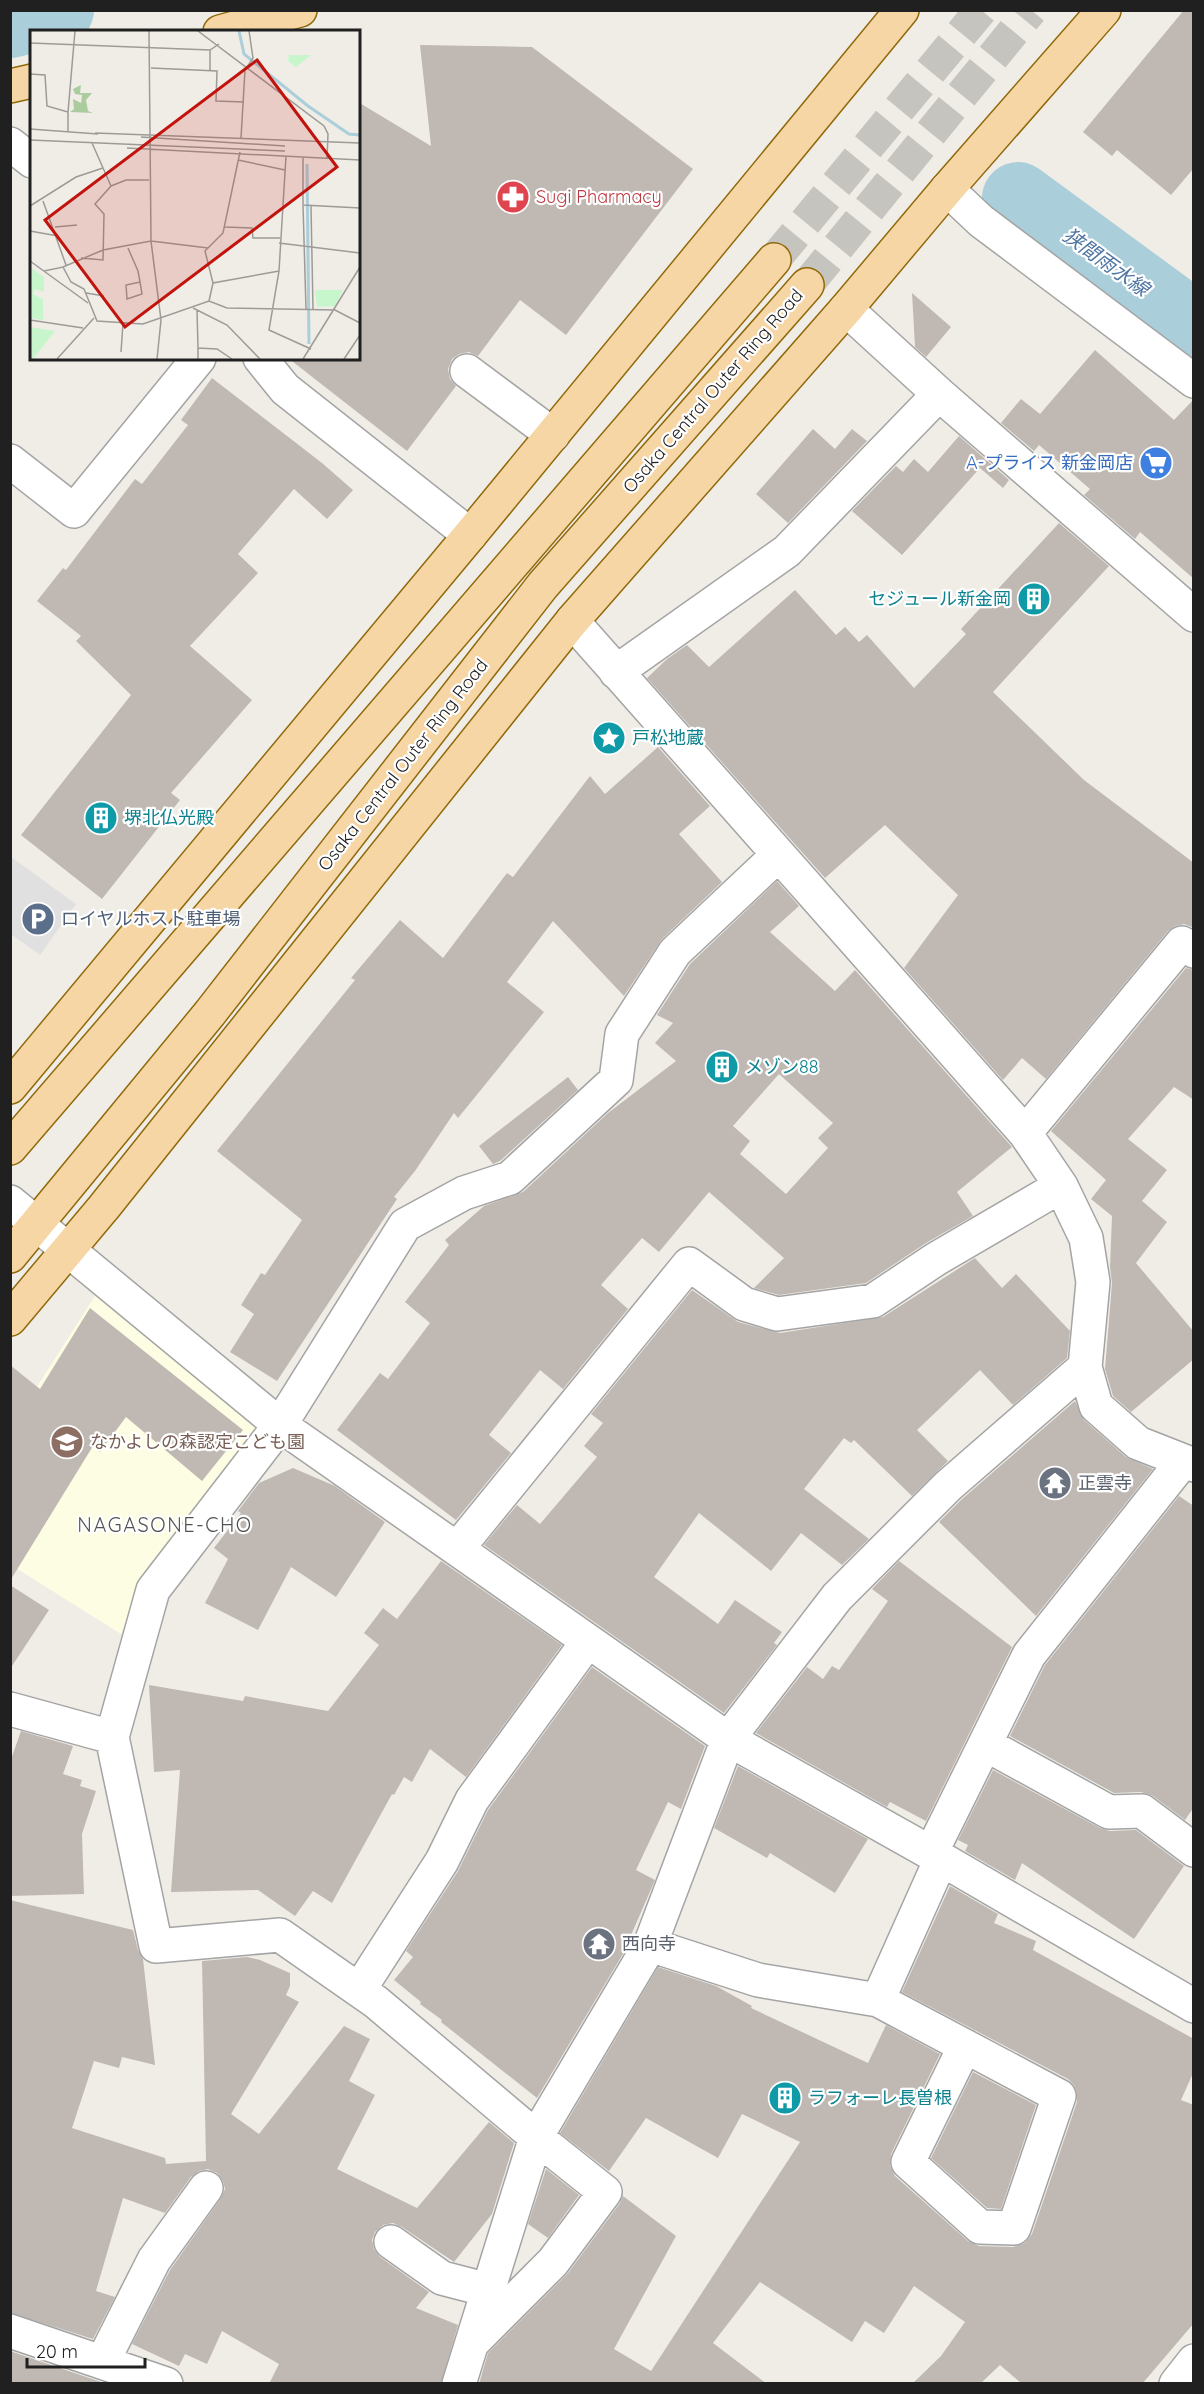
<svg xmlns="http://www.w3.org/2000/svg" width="1204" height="2394" font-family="Quicksand,'Noto Sans JP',sans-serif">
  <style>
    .education { fill: #fcfde2 }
    .parking { fill: #e0e0e0 }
    .pier { fill: #fff }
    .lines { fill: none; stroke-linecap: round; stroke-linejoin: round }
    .river { stroke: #aaceda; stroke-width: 72 }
    .building { fill: #c0b9b3; fill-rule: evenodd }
    .major-tunnel { stroke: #c6c4bf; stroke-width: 33; stroke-dasharray: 33 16; stroke-linecap: butt }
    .minor-casing { stroke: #a4a4a4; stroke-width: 36 }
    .major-casing { stroke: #91690a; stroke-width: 36 }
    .minor { stroke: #fff; stroke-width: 33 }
    .major { stroke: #f6d6a5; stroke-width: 33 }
    .labels { text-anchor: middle; stroke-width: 4.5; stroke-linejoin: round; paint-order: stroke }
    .health-label { font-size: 18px; fill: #be3a42; stroke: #fff; text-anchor: start }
    .street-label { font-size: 18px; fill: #202020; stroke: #fff }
    .shop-label { font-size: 18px; fill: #366cbe; stroke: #fff; text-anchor: end }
    .culture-label { font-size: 18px; fill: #0d838f; stroke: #fff; text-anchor: start }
    .service-label { font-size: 18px; fill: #4e5e75; stroke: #fff; text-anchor: start }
    .education-label { font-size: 18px; fill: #785e54; stroke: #fff; text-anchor: start }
    .worship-label { font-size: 18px; fill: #5b616d; stroke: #fff; text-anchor: start }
    .water-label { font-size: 20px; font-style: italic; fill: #4f76a2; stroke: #fff }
    .neighbourhood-label { font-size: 20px; letter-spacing: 1.5px; fill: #535353; stroke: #fff }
    .inset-river { fill: none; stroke: #aaceda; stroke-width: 3 }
    .inset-road { fill: none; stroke: #9d9b97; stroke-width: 1.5 }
    .view { fill: #c2130d; fill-opacity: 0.15; stroke: #c2130d; stroke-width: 3 }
    .inset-edge { fill: none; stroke: #202020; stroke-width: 3 }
  </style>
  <rect width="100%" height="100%" fill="#f0ede7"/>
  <path class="education" d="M95 1296 262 1431 149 1565 121 1634 11 1565 10 1429Z"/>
  <path class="parking" d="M11 857 76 904 40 955 11 934Z"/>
  <path class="pier" d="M11 10 21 11 50 28 11 39Z"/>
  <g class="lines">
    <path class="river" d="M10 22 58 10
      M1018 198 1194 327"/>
  </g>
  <path class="building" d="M1184 10H1194V168L1171 195 1117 150 1112 156 1083 132Z
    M420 45 532 47 693 169 566 335 520 300 478 356 469 352 459 354 452 359 448 369 450 379 456 386 407 451 288 358H358V102L431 146Z
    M912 293 951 327 926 357 915 347Z
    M1095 350 1174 420 1194 399V579L1140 532 1135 539 1084 495 1090 489 1039 445 1034 451 1001 423 1021 399 1040 414Z
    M212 378 322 463 353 490 327 519 294 489 238 554 258 573 190 646 252 700 171 793 180 800 102 899 21 835 131 695 76 641 81 636 37 601 63 568 66 570 135 479 142 484 188 425 181 420Z
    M813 429 835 449 852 429 867 441 788 523 756 494Z
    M959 436 1009 480 1003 488 980 468 902 555 852 511 896 466 903 472 914 459 928 472Z
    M1059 523 1109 566 993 692 1084 780 1194 863V925L1192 927 1184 924 1175 926 1168 931 1046 1079 1022 1058 1003 1080 904 968 958 895 885 825 825 878 647 678 667 659 687 645 709 667 795 590 836 635 845 627 859 642 867 635 914 688 966 634 961 629Z
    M658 747 710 806 679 834 722 882 662 939 624 996 553 921 507 982 544 1012 458 1118 454 1113 415 1171 394 1197 397 1199 277 1381 230 1352 254 1314 241 1305 261 1273 265 1275 302 1220 217 1151 355 980 351 978 400 920 443 958 507 873 513 877 590 776 605 794Z
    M777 881 799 906 770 932 835 991 855 970 1012 1147 957 1192 973 1216 926 1243 866 1283 779 1295 754 1288 784 1258 709 1192 659 1252 642 1238 601 1285 628 1309 563 1389 540 1370 489 1435 511 1453 456 1520 337 1430 380 1373 388 1379 430 1323 405 1302 449 1245 445 1240 484 1206 523 1192 608 1113 676 1061 655 1043 673 1023 657 1015 690 964ZM779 1074 833 1123 818 1138 828 1148 786 1194 740 1154 750 1141 733 1126Z
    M1186 968 1194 970V1100L1174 1087 1128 1139 1167 1170 1142 1201 1167 1222 1136 1263 1194 1332V1359L1131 1412 1113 1396 1105 1369 1112 1283 1110 1267 1112 1216 1091 1199 1106 1180 1051 1131Z
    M568 1077 578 1090 500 1161 493 1164 479 1146Z
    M975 1258 1002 1288 1016 1274 1070 1331 1067 1358 1013 1405 980 1370 917 1430 948 1461 912 1496 854 1440 851 1443 844 1438 804 1489 869 1539 842 1565 801 1533 771 1571 699 1513 654 1577 718 1624 735 1600 782 1632 774 1643 777 1645 724 1713 484 1545 517 1505 540 1524 597 1457 584 1446 603 1423 591 1414 692 1290 738 1322 780 1333 883 1317Z
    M90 1308 243 1430 202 1481 126 1417 100 1452 93 1446 10 1581V1365L40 1389Z
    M1075 1401 1084 1420 1126 1457 1153 1469 1036 1616 939 1522 961 1500Z
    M293 1468 335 1486 385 1522 336 1597 291 1567 258 1630 205 1603 228 1559 214 1548 241 1513 238 1511 259 1483Z
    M1179 1496 1194 1506V1807L1185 1820 1153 1796 1141 1792 1114 1793 1010 1736 1045 1665Z
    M441 1561 562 1645 466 1777 430 1749 412 1782 404 1777 394 1795 392 1794 332 1903 313 1891 295 1916 258 1890 171 1892 180 1770 154 1772 149 1685 243 1701 245 1696 328 1711 379 1645 364 1633 383 1608 397 1619Z
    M899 1561 1012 1647 926 1821 890 1802 887 1807 756 1733 807 1667 823 1679 832 1666 839 1670 888 1601 872 1589Z
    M10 1585 49 1610 10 1669Z
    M592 1667 705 1746 681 1809 668 1802 636 1870 655 1880 632 1933 633 1937 537 2098 441 2022 442 2020 420 2004 421 2002 394 1980 413 1957 406 1951 458 1871 488 1810Z
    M21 1731 73 1746 63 1774 82 1780 80 1786 96 1791 82 1834 84 1894 10 1896V1762Z
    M738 1766 868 1839 835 1893 770 1853 767 1858 714 1828Z
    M993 1770 1100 1828 1110 1831 1136 1830 1184 1866 1134 1939 1022 1863 1015 1880 965 1851 968 1845 958 1840Z
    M950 1886 998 1914 994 1923 1036 1941 1033 1950 1194 2039V2071L1181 2100 1194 2105V2323L1142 2384H1022L1000 2365 980 2384H912L941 2356 965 2322 914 2286 884 2333 865 2321 852 2342 760 2282 713 2343 767 2384H479L488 2353 568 2273 620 2203 623 2196 676 2236 614 2349 651 2371 800 2142 742 2114 718 2158 646 2118 609 2171 560 2133 658 1967 716 1986 752 2006 751 2008 868 2063 886 2025 940 2054 891 2154 890 2166 895 2176 968 2241 979 2246 1013 2247 1025 2243 1032 2234 1077 2102V2093L1074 2085 1068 2079 902 1992Z
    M10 1900 133 1930 138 1950 143 1959 155 2065 122 2057 119 2068 94 2061 72 2128 165 2158 166 2164 206 2161 202 1961 247 1957 260 1960 290 1973V1986L286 1995 299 2002 231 2114 259 2134 344 2026 370 2039 349 2081 375 2095 337 2169 417 2208 489 2122 514 2143 492 2214 454 2262 402 2227 393 2223 383 2225 375 2232 372 2240 374 2249 380 2257 429 2292 416 2308 458 2325 441 2384H269L279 2364 222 2331 207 2364 185 2354 179 2366 132 2344 170 2270 221 2198 225 2189 223 2181 217 2173 208 2169 199 2171 191 2177 165 2213 123 2198 96 2291 115 2297 93 2339 10 2313Z
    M973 2072 1036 2105 1001 2209 987 2208 931 2158Z
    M546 2169 579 2195 548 2238 528 2224Z
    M10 2351 104 2383 10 2384Z"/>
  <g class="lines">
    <path class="major-tunnel" d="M774 260 981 10
      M807 285 1031 10"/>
    <g class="minor-casing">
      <path id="minor" d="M10 144 32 161
        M947 189 981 221 1194 381
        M846 309 939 394 1194 615
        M260 358 285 389 470 535
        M467 371 553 435
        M10 461 74 511 199 358
        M572 621 1025 1133 1061 1186 1086 1238 1093 1282 1085 1367 1096 1406 1138 1443 1194 1465
        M616 672 787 551 939 394
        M1025 1133 1182 943 1194 951
        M10 1202 280 1425 728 1739 931 1853 1194 2006
        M457 1549 689 1264 744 1304 777 1314 873 1301 936 1259 1061 1186
        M10 1709 112 1737 156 1946 280 1935 376 2002 536 2137 605 2192 553 2262 474 2341
        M112 1737 153 1590 280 1425 405 1225 464 1193 510 1178 616 1080 622 1034 675 952 777 856
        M985 1744 1109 1812 1142 1811 1194 1850
        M931 1853 1029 1655 1183 1461
        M650 1945 758 1980 878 2000 1059 2096 1014 2228 980 2227 908 2162 965 2046
        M359 1990 442 1861 472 1800 588 1641
        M878 2000 941 1859
        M391 2242 442 2278 488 2290
        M10 2331 166 2384
        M103 2361 154 2260 206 2188
        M459 2384 536 2137 650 1945 728 1739 837 1597 948 1486 1085 1367
        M1176 2384 1194 2361"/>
    </g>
    <g class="major-casing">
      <path id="major" d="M220 32 300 10
        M10 86 32 81
        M10 1087 470 535 902 10
        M10 1148 774 260
        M10 1256 210 1013 543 585 807 285
        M10 1319 104 1207 572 621 846 309 947 189 1104 10"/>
    </g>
    <use href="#minor" class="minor"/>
    <use href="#major" class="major"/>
  </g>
  <defs>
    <g id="pharmacy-disc" transform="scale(1.725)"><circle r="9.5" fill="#e0444e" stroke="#fff"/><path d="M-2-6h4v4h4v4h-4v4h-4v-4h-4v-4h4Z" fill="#fff"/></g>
    <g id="supermarket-disc" transform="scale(1.725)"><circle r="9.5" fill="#3f7fe0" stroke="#fff"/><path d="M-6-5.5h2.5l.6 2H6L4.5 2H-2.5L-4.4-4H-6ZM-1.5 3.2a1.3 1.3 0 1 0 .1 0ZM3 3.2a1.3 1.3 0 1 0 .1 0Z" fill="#fff"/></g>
    <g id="building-disc" transform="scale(1.725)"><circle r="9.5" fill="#0f9aa8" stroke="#fff"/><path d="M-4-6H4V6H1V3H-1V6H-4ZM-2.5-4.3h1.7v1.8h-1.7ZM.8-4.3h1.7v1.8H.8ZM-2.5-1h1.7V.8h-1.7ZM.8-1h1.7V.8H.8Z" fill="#fff"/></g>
    <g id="sight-disc" transform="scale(1.725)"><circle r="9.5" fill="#0f9aa8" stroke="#fff"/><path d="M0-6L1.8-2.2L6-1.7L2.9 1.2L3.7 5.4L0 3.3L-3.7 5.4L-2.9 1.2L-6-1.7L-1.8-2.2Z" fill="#fff"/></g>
    <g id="parking-disc" transform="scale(1.725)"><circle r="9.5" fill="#5c6f8a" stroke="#fff"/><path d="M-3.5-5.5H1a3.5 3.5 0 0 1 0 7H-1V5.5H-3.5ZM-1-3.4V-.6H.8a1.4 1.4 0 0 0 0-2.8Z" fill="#fff"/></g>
    <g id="school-disc" transform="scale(1.725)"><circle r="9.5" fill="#8d6e63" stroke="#fff"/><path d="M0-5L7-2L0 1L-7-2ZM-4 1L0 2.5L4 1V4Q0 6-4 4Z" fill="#fff"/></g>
    <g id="temple-disc" transform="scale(1.725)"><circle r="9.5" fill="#6b7280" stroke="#fff"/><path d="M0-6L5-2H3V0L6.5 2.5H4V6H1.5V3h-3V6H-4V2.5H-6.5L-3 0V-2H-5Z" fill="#fff"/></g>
  </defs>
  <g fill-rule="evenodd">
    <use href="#pharmacy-disc" x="513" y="197"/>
    <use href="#supermarket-disc" x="1156" y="463"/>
    <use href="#building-disc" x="1034" y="599"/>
    <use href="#sight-disc" x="609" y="738"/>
    <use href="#building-disc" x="101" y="818"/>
    <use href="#parking-disc" x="38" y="919"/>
    <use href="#building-disc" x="722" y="1067"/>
    <use href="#school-disc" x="67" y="1442"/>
    <use href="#temple-disc" x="1055" y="1483"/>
    <use href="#temple-disc" x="599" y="1944"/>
    <use href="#building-disc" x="785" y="2098"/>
  </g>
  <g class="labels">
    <g class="health-label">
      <text x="536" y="203">Sugi Pharmacy</text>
    </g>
    <g class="street-label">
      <text transform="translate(713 391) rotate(-49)" y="6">Osaka Central Outer Ring Road</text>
      <text transform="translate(403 765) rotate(-52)" y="6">Osaka Central Outer Ring Road</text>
    </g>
    <g class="shop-label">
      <text x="1133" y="469">A-プライス 新金岡店</text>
    </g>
    <g class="culture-label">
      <text x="1011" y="605" text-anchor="end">セジュール新金岡</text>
      <text x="632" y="744">戸松地蔵</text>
      <text x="124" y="824">堺北仏光殿</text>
      <text x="745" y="1073">メゾン88</text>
      <text x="808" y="2104">ラフォーレ長曽根</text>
    </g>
    <g class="service-label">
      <text x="61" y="925">ロイヤルホスト駐車場</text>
    </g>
    <g class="education-label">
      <text x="90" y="1448">なかよしの森認定こども園</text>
    </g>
    <g class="worship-label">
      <text x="1078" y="1489">正雲寺</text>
      <text x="622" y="1950">西向寺</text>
    </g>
    <g class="water-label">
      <text transform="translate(1106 262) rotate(36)" y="7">狭間雨水線</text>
    </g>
    <g class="neighbourhood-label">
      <text x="165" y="1532">NAGASONE-CHO</text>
    </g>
  </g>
  <g transform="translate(30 30)">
    <rect width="330" height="330" fill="#f0ede7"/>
    <path d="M51 55 50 63H62L56 70 58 81 63 83 40 82 44 79 43 69 51 73 52 65 45 64 43 59Z" fill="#aacc9e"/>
    <path d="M259 25H281L266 37 258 31ZM0 237 14 247V262L5 259 3 264 13 269V290L0 288ZM285 260H313L305 276 287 277ZM0 297 25 301 3 329H0Z" fill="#c7f6cc"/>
    <path class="inset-river" d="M209 1 214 24 278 76M278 76 319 104 330 105M277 134 279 314"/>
    <path class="inset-road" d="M119 1 121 211 131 290 127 329M168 1 294 96 298 104 297 129M0 13 180 20 189 14M121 38 187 41 186 71 214 72M180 40V20M0 44 15 45 17 76 38 82V101M38 82 45 1M0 99 68 104M65 103 330 113M111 107 255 116M211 108 215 40 223 28 219 1M0 110 255 121M97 118 330 130M256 126 249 241 239 300 281 319M273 127V175L330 178M208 130 255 140M81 156 96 150H119M13 171 36 235M273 175 276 279M0 176 46 147 73 138M281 176 283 279M25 197 47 195M195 197 222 198 223 208H250M0 201 28 206M249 213 330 223M98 218 108 241 110 252 112 264 97 269 96 255 110 252M51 228 73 230 74 184 65 174 81 156 62 113M0 231 58 273M33 237 73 220 121 211 178 218M14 241 33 237 41 252 54 259 67 291 113 294 179 271 197 278 305 280 330 293M183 253 175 221 193 203 210 122M56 263 74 266M179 271 183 253 249 241M163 278 197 295 230 329M167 280 168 318M0 290 53 298M91 322 93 293M27 329 64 288M168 329V318L187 319 202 329M273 329 330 237M314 329 330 305"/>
    <path class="view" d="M227 30 307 137 95 297 15 190Z"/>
    <rect width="330" height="330" class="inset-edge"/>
  </g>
  <rect width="1204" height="2394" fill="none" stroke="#202020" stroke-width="24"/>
  <path d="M27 2358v9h118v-9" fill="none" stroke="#202020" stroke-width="3"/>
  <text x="36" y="2358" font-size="18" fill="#202020" stroke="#ffffff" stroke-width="4.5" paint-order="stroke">20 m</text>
</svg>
